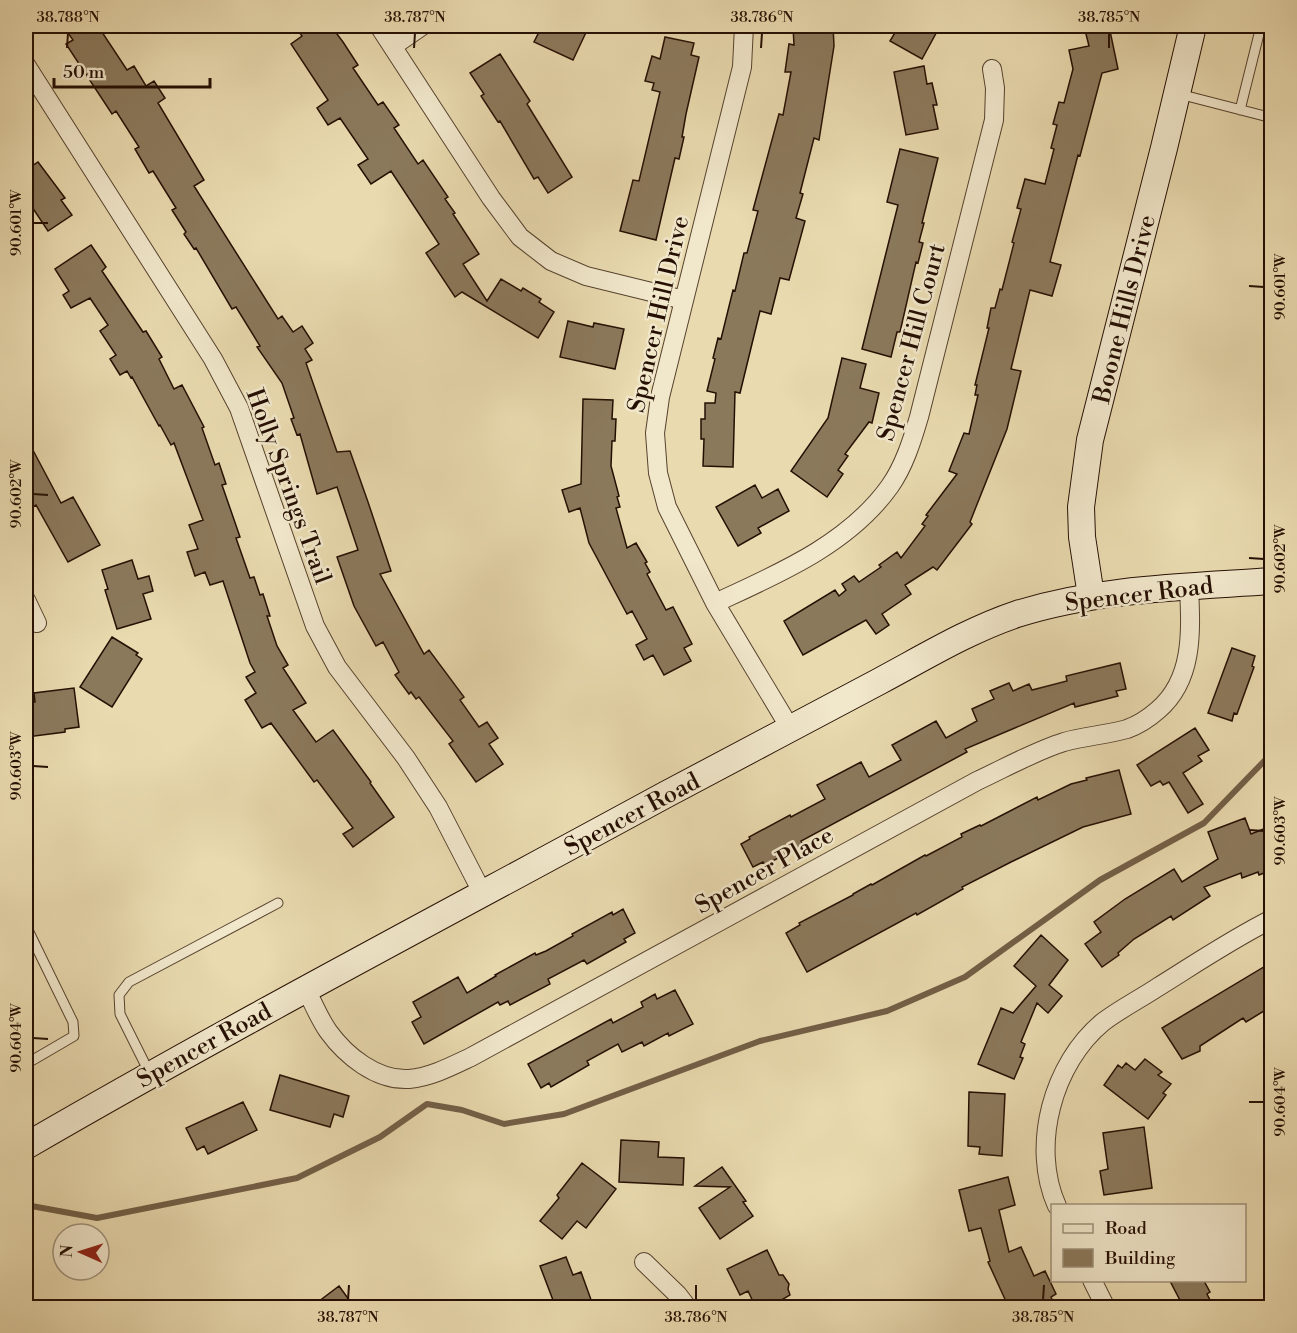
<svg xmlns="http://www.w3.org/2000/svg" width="1297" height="1333" font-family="'Libre Bodoni',serif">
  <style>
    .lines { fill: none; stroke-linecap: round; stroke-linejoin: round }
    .stream { stroke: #725f47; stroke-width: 6 }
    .building { fill: #8b795c; stroke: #250f03; stroke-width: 1.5 }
    .lane-casing { stroke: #56422e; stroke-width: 11 }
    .street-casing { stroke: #56422e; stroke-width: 20 }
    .secondary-casing { stroke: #250f03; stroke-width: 28 }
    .lane { stroke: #f1e7cb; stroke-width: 9 }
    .street { stroke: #f1e7cb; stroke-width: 18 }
    .secondary { stroke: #f1e7cb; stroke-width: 26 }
    .ticks { fill: none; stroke: #250f03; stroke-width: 2 }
    .labels { text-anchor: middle; stroke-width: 5; stroke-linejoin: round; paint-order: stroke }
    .street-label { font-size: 24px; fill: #250f03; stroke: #f1e7cb }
    .neatline { fill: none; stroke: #250f03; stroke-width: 2 }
    .ticks-label { font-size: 15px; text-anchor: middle; fill: #250f03 }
  </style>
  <rect width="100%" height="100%" fill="#e9daaf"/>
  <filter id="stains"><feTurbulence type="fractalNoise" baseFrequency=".00333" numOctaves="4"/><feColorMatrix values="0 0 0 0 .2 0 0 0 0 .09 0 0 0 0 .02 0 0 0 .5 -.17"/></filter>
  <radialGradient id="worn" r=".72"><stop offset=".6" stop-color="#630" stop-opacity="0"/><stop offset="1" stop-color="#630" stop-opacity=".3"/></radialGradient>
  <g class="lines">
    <path class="stream" d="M26 1205 97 1218 297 1178 380 1137 427 1104 462 1110 504 1124 564 1114 760 1041 887 1011 965 977 1100 880 1204 823 1272 753"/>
  </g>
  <path class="building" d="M63 26H98L127 70 134 66 146 86 154 81 165 98 158 103 204 180 194 186 278 319 282 316 293 332 302 326 313 343 305 349 312 360 306 363 337 452 350 451 368 502 391 571 380 574 424 654 429 650 464 697 460 700 479 727 487 722 498 738 489 744 503 764 476 782 449 744 453 741 419 697 416 699 411 692 409 694 395 675 399 672 383 642 376 646 354 606 337 557 358 550 337 487 317 494 300 434 297 435 291 419 294 418 282 383 257 347 260 346 236 307 232 309 196 248 194 249 184 234 186 232 172 210 176 208 153 171 149 173 135 149 139 147 116 111 112 114 66 44 73 40Z
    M295 26H331L343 42 358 65 353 68 378 105 383 102 399 125 394 128 418 164 423 160 448 197 445 199 455 213 453 214 479 254 463 264 487 301 501 279 521 291 523 288 541 299 539 302 554 312 538 338 462 292 455 297 426 253 439 244 391 171 371 184 358 165 368 159 340 118 328 125 317 108 328 100 291 44 302 36Z
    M542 26H589L573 60 534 42Z
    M793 26H833L834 46 819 140 814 138 800 193 803 194 796 218 805 221 789 280 780 278 771 314 760 311 740 393 735 392 733 467 703 466 704 439H701V419H705V403H715L716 393 707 391 715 359 713 358 718 338 721 339 733 290 735 291 744 253H747L758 211 753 210 779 114 783 115 791 72H785L789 44 794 45Z
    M899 26H940L922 59 890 41Z
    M1084 26H1109L1118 69 1102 73 1080 156 1078 155 1050 262 1061 265 1052 296 1030 290 1011 369 1021 371 1007 429 970 522 972 524 937 570 933 567 905 585 911 594 882 614 889 625 876 634 866 620 803 655 784 621 835 590 839 596 846 590 842 584 854 576 859 582 881 567 879 565 897 552 901 558 925 526 922 524 928 516 926 515 957 474 949 471 964 433 969 434 978 395H975L977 385H975L989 328H987L991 308H995L1000 289 1002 290 1014 243 1012 242 1021 209 1017 208 1025 179 1045 184 1054 149 1051 148 1057 125 1053 124 1059 102 1064 103 1073 69 1069 50 1089 46Z
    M665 37 694 43 691 55 699 57 686 114 682 137H684L679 159 675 158 656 240 620 231 633 180 639 181 660 92 652 90 654 83 645 81 652 56 660 59Z
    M500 54 530 101 527 104 572 177 548 193 538 177 534 179 500 121 498 122 481 96 484 94 470 73Z
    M924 66 927 84 932 83 937 105H933L938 129 906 135 894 72Z
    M900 149 938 158 922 223H924L919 242 923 243 918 263 916 262 900 332H897L891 357 862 349 898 205 887 202Z
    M38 162 65 198 61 200 72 215 48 231 26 198V170Z
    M91 245 106 267 102 271 143 332 146 331 162 357 159 359 174 389 182 385 204 427 202 428 215 465 219 463 226 484 222 485 240 537 236 538 250 578 254 577 260 595 263 594 270 616H267L277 646 288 665 283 668 306 703 293 710 316 742 333 730 371 782 370 783 394 817 353 847 343 834 353 828 317 780 314 782 271 723 262 728 245 700 256 693 246 677 255 672 250 663 223 581 210 585 205 572 195 576 187 552 198 549 189 525 203 520 174 443 171 445 160 425 159 426 132 377 131 378 127 371 120 375 110 359 116 355 100 331 108 325 90 298 71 308 63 295 69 291 55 269Z
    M568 321 593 327 594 323 624 329 615 369 560 357Z
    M842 358 866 364 860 388 879 393 872 423 869 422 845 454 848 456 838 470 843 474 827 497 791 471 828 418Z
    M583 399 613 400 612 419H616L615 441H612L611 466 619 496 617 497 620 507 616 508 627 548 636 543 647 562 645 563 650 572 647 574 666 610 673 607 692 644 684 648 691 661 664 675 653 655 644 660 636 645 647 639 632 611 627 614 589 543 580 508 569 512 562 490 581 484Z
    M26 437 61 503 73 497 100 545 68 562 36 505 26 511Z
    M755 485 762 498 778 489 789 511 758 528 761 533 738 546 716 507Z
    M132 560 138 579 149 576 153 591 143 594 151 619 117 629 105 590 108 589 102 570Z
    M112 637 138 653 136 655 142 659 112 707 80 687Z
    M1232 648 1255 656 1252 666 1254 667 1237 714 1234 713 1232 721 1208 713Z
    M1120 663 1126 689 1116 691 1118 696 1075 707 1074 703 965 749 967 752 801 841 803 845 765 865 763 862 753 867 741 844 750 839 749 837 790 815 791 817 825 799 817 785 861 762 869 777 901 760 892 745 936 721 946 738 977 721 972 709 994 699 990 691 1009 683 1013 691 1029 684 1032 690 1067 681 1066 676Z
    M74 688 79 727 65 729V732L27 737 26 704 35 702 34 693Z
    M1195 728 1209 750 1198 756 1202 761 1183 773 1203 804 1188 813 1169 782 1163 785 1160 781 1151 786 1137 765Z
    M1119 770 1131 814 1083 827 1011 862 962 887 963 889 917 915 916 913 807 972 786 933 800 925 799 923 853 895V894L871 884 872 885 925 855 926 856 962 837 961 834 980 825 981 826 1037 797 1038 800 1071 784 1087 780 1086 778Z
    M1245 818 1251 834 1266 828 1272 842V870L1259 875 1258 872 1242 878 1241 873 1204 887 1210 896 1173 920 1171 916 1134 939 1118 953 1119 955 1102 967 1085 944 1101 932 1094 922 1125 899 1174 869 1182 882 1218 859 1208 832Z
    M623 909 635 933 624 939 626 942 587 964 584 960 548 979 550 984 510 1005 508 1001 500 1005 498 1002 424 1044 412 1022 421 1017 413 1002 458 977 467 993 496 976 495 975 535 953 536 955 546 951 573 936 572 934 612 912 613 915Z
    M1041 935 1068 960 1049 985 1062 996 1048 1013 1037 1003 1021 1042 1025 1044 1020 1057 1023 1058 1014 1079 978 1064 1001 1008 1013 1013 1036 986 1014 966Z
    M1272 962V1006L1246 1022 1243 1018 1200 1046V1051L1182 1059 1162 1028Z
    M675 990 693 1024 669 1036 668 1033 644 1046 642 1042 622 1052 618 1044 587 1061 589 1065 551 1087 549 1083 541 1088 528 1064 611 1019 613 1023 643 1007 641 1002 655 994 657 999Z
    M1145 1059 1162 1072 1158 1075 1171 1084 1163 1093 1166 1095 1148 1119 1104 1085 1118 1065 1122 1068 1126 1063 1135 1070Z
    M280 1075 349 1096 343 1117 334 1114 330 1127 270 1110Z
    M969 1092 1005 1094 1002 1156 979 1154 980 1147 968 1146Z
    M243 1102 257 1130 208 1154 204 1146 197 1150 186 1128Z
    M1144 1127 1152 1188 1104 1195 1100 1171 1108 1169 1103 1133Z
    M621 1140 659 1142 658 1157 684 1158 683 1185 619 1182Z
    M582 1163 616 1189 586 1228 577 1221 562 1239 540 1221 559 1198 557 1195Z
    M722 1167 746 1201 743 1202 753 1216 720 1239 699 1208 730 1187 695 1186Z
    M1008 1177 1015 1205 999 1210 1009 1252 1021 1247 1034 1276 1045 1271 1056 1294 1051 1297 1056 1308H1009L988 1262 990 1261 981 1228 969 1231 959 1190Z
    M767 1250 779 1275H783L789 1284 788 1289 790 1295 778 1302 780 1308H756L748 1291 740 1295 727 1269Z
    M566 1257 573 1275 581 1272 594 1308H556L540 1266Z
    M1170 1281H1204L1210 1292 1207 1294 1214 1308H1184Z
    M339 1286 355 1308H310Z"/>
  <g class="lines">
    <g class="lane-casing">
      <path id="lane" d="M1179 94 1272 118
        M1240 110 1261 26
        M26 926 73 1022 74 1036 26 1064
        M150 1074 120 1014 119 995 129 982 278 903"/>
    </g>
    <g class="street-casing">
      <path id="street" d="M379 26 491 198 520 237 551 261 586 276 684 300
        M744 26 742 67 660 397 655 433 658 473 667 507 715 603 790 728
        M393 46 422 26
        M26 65 213 359 239 408 315 626 337 667 406 758 438 807 483 894
        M26 600 37 623
        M715 603C778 574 849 544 890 486 904 466 912 441 919 417L994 120 995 88 992 69
        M306 989C313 1003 319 1018 328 1031 346 1056 377 1081 409 1079 431 1077 452 1066 471 1057L977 781C1005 768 1035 751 1064 742 1085 736 1106 735 1127 729 1138 725 1149 718 1158 710 1194 679 1191 631 1189 587
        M1057 1206C1030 1146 1053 1063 1103 1022 1120 1009 1140 999 1158 987 1195 964 1232 939 1272 919
        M644 1262 678 1295 688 1308
        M1092 1280 1106 1308"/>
    </g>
    <g class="secondary-casing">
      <path id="secondary" d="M1091 596 1082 537 1081 507 1090 440 1164 148 1193 26
        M26 1146C236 1024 452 911 665 795 737 757 808 719 880 681 925 657 969 630 1017 614 1100 588 1186 587 1272 581"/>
    </g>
    <use href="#lane" class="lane"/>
    <use href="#street" class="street"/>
    <use href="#secondary" class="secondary"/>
  </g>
  <path class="ticks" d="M67 48 68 33M414 48 415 33M761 48 762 33M1109 48V33M33 223H48M1249 286 1264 287M33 494 48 495M1249 558 1264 559M33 766 48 767M1249 830 1264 831M33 1038 48 1039M1249 1102H1264M348 1300 349 1285M696 1300V1285M1043 1300 1044 1285"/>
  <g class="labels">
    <g class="street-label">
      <text transform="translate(1124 309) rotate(-76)" y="8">Boone Hills Drive</text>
      <text transform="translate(658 314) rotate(-77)" y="8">Spencer Hill Drive</text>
      <text transform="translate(911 342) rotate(-75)" y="8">Spencer Hill Court</text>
      <text transform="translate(289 486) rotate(70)" y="8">Holly Springs Trail</text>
      <text transform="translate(1139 594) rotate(-7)" y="8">Spencer Road</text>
      <text transform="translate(632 814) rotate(-28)" y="8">Spencer Road</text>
      <text transform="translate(764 870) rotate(-29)" y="8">Spencer Place</text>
      <text transform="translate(204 1045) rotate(-29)" y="8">Spencer Road</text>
    </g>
  </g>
  <rect width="1297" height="1333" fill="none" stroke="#e9daaf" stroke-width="66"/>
  <rect x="1051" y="1204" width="195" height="78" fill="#f1e7cb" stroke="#9f917b" stroke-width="1.5"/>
  <rect x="1063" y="1224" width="30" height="9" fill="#f1e7cb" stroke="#9f917b" stroke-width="1.5"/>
  <text x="1105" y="1234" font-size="18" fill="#250f03">Road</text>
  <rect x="1063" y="1249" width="30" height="18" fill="#8b795c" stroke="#9f917b" stroke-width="1.5"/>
  <text x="1105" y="1264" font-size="18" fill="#250f03">Building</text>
  <g transform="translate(81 1252) rotate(273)"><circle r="28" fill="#f1e7cb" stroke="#9f917b" stroke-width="1.5"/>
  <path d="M0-4.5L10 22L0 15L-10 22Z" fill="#8f2418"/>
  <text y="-9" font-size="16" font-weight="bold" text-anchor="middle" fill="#250f03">N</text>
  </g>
  <path d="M54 78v9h156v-9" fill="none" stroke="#250f03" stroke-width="3"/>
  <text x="63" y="78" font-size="18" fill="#250f03" stroke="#f1e7cb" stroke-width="4.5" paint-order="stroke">50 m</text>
  <rect x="33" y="33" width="1231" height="1267" class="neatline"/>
  <g class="ticks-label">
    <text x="68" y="22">38.788°N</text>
    <text x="415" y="22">38.787°N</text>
    <text x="762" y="22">38.786°N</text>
    <text x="1109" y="22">38.785°N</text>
    <text transform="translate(16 223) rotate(-90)" y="5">90.601°W</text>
    <text transform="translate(1280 287) rotate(-90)" y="5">90.601°W</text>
    <text transform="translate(16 494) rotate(-90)" y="5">90.602°W</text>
    <text transform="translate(1280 559) rotate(-90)" y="5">90.602°W</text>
    <text transform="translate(16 766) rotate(-90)" y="5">90.603°W</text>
    <text transform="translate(1280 831) rotate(-90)" y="5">90.603°W</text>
    <text transform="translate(16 1038) rotate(-90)" y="5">90.604°W</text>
    <text transform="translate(1280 1102) rotate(-90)" y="5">90.604°W</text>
    <text x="348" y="1322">38.787°N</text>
    <text x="696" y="1322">38.786°N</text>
    <text x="1043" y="1322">38.785°N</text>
  </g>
  <rect width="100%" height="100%" filter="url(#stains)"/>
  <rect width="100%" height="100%" fill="url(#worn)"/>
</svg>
